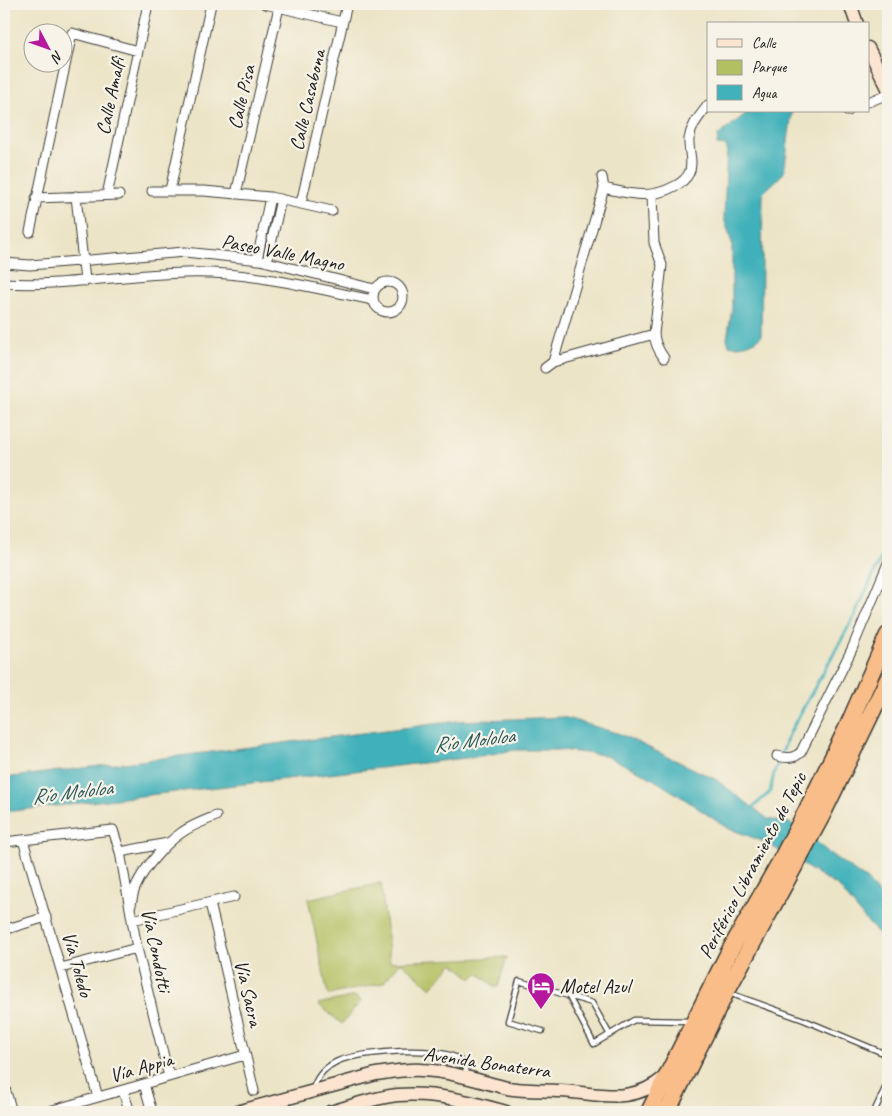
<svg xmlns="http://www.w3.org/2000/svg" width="892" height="1116" font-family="Caveat,sans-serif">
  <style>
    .green { fill: #b3c062; stroke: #686e3f }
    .water { fill: #41b1ba; stroke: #2e666b }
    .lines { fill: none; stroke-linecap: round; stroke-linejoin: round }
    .stream { stroke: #41b1ba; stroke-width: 3 }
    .lane-casing { stroke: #3b3a36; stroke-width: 7 }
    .street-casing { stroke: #3b3a36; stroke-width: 11 }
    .secondary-casing { stroke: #3b3a36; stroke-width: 15 }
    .highway-casing { stroke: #3b3a36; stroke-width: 19 }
    .lane { stroke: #fff; stroke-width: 4.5 }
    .street { stroke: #fff; stroke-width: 9 }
    .secondary { stroke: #fce5d0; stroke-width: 12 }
    .highway { stroke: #f8bd89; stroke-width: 16 }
    .labels { text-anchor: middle; stroke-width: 4.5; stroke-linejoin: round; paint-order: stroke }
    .street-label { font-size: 20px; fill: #1c1c1c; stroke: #f7f3e8 }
    .poi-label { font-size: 20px; fill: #1c1c1c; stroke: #f7f3e8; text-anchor: start }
    .water-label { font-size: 21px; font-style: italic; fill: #2b585b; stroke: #f7f3e8 }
  </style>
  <rect width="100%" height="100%" fill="#f7f3e8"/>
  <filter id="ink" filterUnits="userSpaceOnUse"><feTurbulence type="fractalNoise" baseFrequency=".02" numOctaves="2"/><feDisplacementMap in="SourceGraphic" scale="10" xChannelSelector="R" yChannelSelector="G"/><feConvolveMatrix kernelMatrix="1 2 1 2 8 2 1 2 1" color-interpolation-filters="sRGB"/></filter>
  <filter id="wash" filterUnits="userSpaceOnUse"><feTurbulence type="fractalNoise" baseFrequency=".0096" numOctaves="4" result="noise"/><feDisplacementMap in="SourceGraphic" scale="20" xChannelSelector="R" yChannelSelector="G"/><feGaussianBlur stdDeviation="1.12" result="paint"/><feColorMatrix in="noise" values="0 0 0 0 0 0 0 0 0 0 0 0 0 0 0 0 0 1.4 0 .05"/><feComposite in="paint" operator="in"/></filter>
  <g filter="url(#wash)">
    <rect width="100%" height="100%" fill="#ece4c6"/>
    <path class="green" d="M381 883 390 962 507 957 498 987 494 986 478 973 472 979 453 963 431 988 401 962 383 983 328 995 308 899Z
      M355 996 361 1001 342 1024 318 1004Z"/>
    <path class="water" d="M749 111H792L784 173 763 193 761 336C755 344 738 348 729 345L727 339 732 308V243L724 218 727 146 717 145 718 136Z
      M563 717 620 734 715 779 768 819 790 823 811 837 829 853 867 880 888 906V942L867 922 839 887 765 842 727 828 680 796 643 773 603 755 560 750H515L474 757 4 812V778L458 721Z"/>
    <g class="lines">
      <path class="stream" d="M751 809 770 792 774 773 790 732 854 617 888 543"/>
    </g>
  </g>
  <g filter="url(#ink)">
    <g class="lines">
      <g class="lane-casing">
        <path id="lane" d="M729 993 804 1020 888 1055
          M568 995 594 1044 634 1020 691 1021
          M542 1031 508 1021 519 981 592 1003 610 1035
          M314 1086C318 1075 327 1066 338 1061 359 1052 452 1042 465 1065 467 1068 466 1073 466 1076
          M874 1112 888 1082"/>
      </g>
      <g class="street-casing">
        <path id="street" d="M265 4 342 22
          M868 102 888 94
          M847 111H848
          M604 188C631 194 649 200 675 186 680 184 687 178 689 173 694 163 688 150 689 139 691 125 700 116 708 105
          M170 190 211 4
          M152 191H204L270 197 332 211
          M236 194 279 7
          M107 195 148 4
          M652 195 654 243 662 265 654 334C655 344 658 350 664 358
          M76 196 85 281
          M36 198 119 195
          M301 203 347 4
          M30 232 72 33 138 51
          M257 260 270 197
          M267 262 281 199
          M4 263 30 265 185 252 260 260 374 289
          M373 297a15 15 0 1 1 30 0a15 15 0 1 1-30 0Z
          M4 283C64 287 124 274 185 273 248 271 310 287 372 300
          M553 362 654 334
          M545 368 553 362 604 188 602 177
          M777 756C786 758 794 759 801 752L852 649 888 563
          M23 840 98 1097
          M4 842 113 830 120 852 137 948 169 1077
          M120 852 168 843
          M210 903 254 1091
          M131 905C132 899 133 892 136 886 144 868 165 844 181 833 192 825 204 821 216 816
          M132 920 234 897
          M4 930 46 917
          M61 968 137 948
          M144 1084 152 1112
          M4 1085 12 1112
          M123 1091 130 1112
          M46 1112 245 1055"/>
      </g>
      <g class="secondary-casing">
        <path id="secondary" d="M850 4 857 24
          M868 48 888 88
          M237 1112 376 1074C391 1072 406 1069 421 1070 450 1071 479 1081 507 1088 524 1091 542 1090 560 1091 599 1093 631 1106 665 1077
          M330 1112C352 1106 376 1097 398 1095 436 1092 471 1102 506 1112"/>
      </g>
      <g class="highway-casing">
        <path id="highway" d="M649 1112 728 954 779 864 807 810 847 728 888 635
          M667 1112 726 992 821 817 888 679"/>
      </g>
      <use href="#lane" class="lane"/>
      <use href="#street" class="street"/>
      <use href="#secondary" class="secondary"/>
      <use href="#highway" class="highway"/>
    </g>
  </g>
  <defs>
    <g id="hotel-pin" transform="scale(1.4375)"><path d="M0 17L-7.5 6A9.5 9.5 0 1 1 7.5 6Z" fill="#b5179e" stroke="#f7f3e8"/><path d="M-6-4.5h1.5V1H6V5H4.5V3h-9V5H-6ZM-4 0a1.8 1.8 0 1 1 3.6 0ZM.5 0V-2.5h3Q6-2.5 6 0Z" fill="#fff"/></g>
  </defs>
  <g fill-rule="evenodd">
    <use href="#hotel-pin" x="541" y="986"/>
  </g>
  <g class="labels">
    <g class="street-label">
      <text transform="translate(110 96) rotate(-78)" y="7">Calle Amalfi</text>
      <text transform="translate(241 97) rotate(-77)" y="7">Calle Pisa</text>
      <text transform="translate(307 100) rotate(-77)" y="7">Calle Casabona</text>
      <text transform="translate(283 252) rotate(11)" y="7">Paseo Valle Magno</text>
      <text transform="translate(752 865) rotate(-62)" y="7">Periférico Libramiento de Tepic</text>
      <text transform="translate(157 950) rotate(78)" y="7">Vía Condotti</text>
      <text transform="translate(78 964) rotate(74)" y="7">Vía Toledo</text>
      <text transform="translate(249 993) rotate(77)" y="7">Vía Sacra</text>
      <text transform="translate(487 1062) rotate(8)" y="7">Avenida Bonaterra</text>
      <text transform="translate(141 1067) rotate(-16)" y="7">Vía Appia</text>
    </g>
    <g class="poi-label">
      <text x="560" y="993">Motel Azul</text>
    </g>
    <g class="water-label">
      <text transform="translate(474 740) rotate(-7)" y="7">Río Mololoa</text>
      <text transform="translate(72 792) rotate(-7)" y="7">Río Mololoa</text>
    </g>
  </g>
  <rect width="892" height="1116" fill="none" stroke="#f7f3e8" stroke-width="20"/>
  <rect x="707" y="22" width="162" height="90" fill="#f7f3e8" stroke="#9f9d96"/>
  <rect x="717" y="39" width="25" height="8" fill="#fce5d0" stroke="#9f9d96"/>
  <text x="752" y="48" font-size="15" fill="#1c1c1c">Calle</text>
  <rect x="717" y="60" width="25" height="15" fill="#b3c062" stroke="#9f9d96"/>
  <text x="752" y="72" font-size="15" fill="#1c1c1c">Parque</text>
  <rect x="717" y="85" width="25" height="15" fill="#41b1ba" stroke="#9f9d96"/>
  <text x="752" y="98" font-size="15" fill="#1c1c1c">Agua</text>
  <g transform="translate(48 48) rotate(131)"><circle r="24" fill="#f7f3e8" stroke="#9f9d96"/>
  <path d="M0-4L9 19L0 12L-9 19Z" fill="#b5179e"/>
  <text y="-8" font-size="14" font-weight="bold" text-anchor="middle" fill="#1c1c1c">N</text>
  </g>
</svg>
